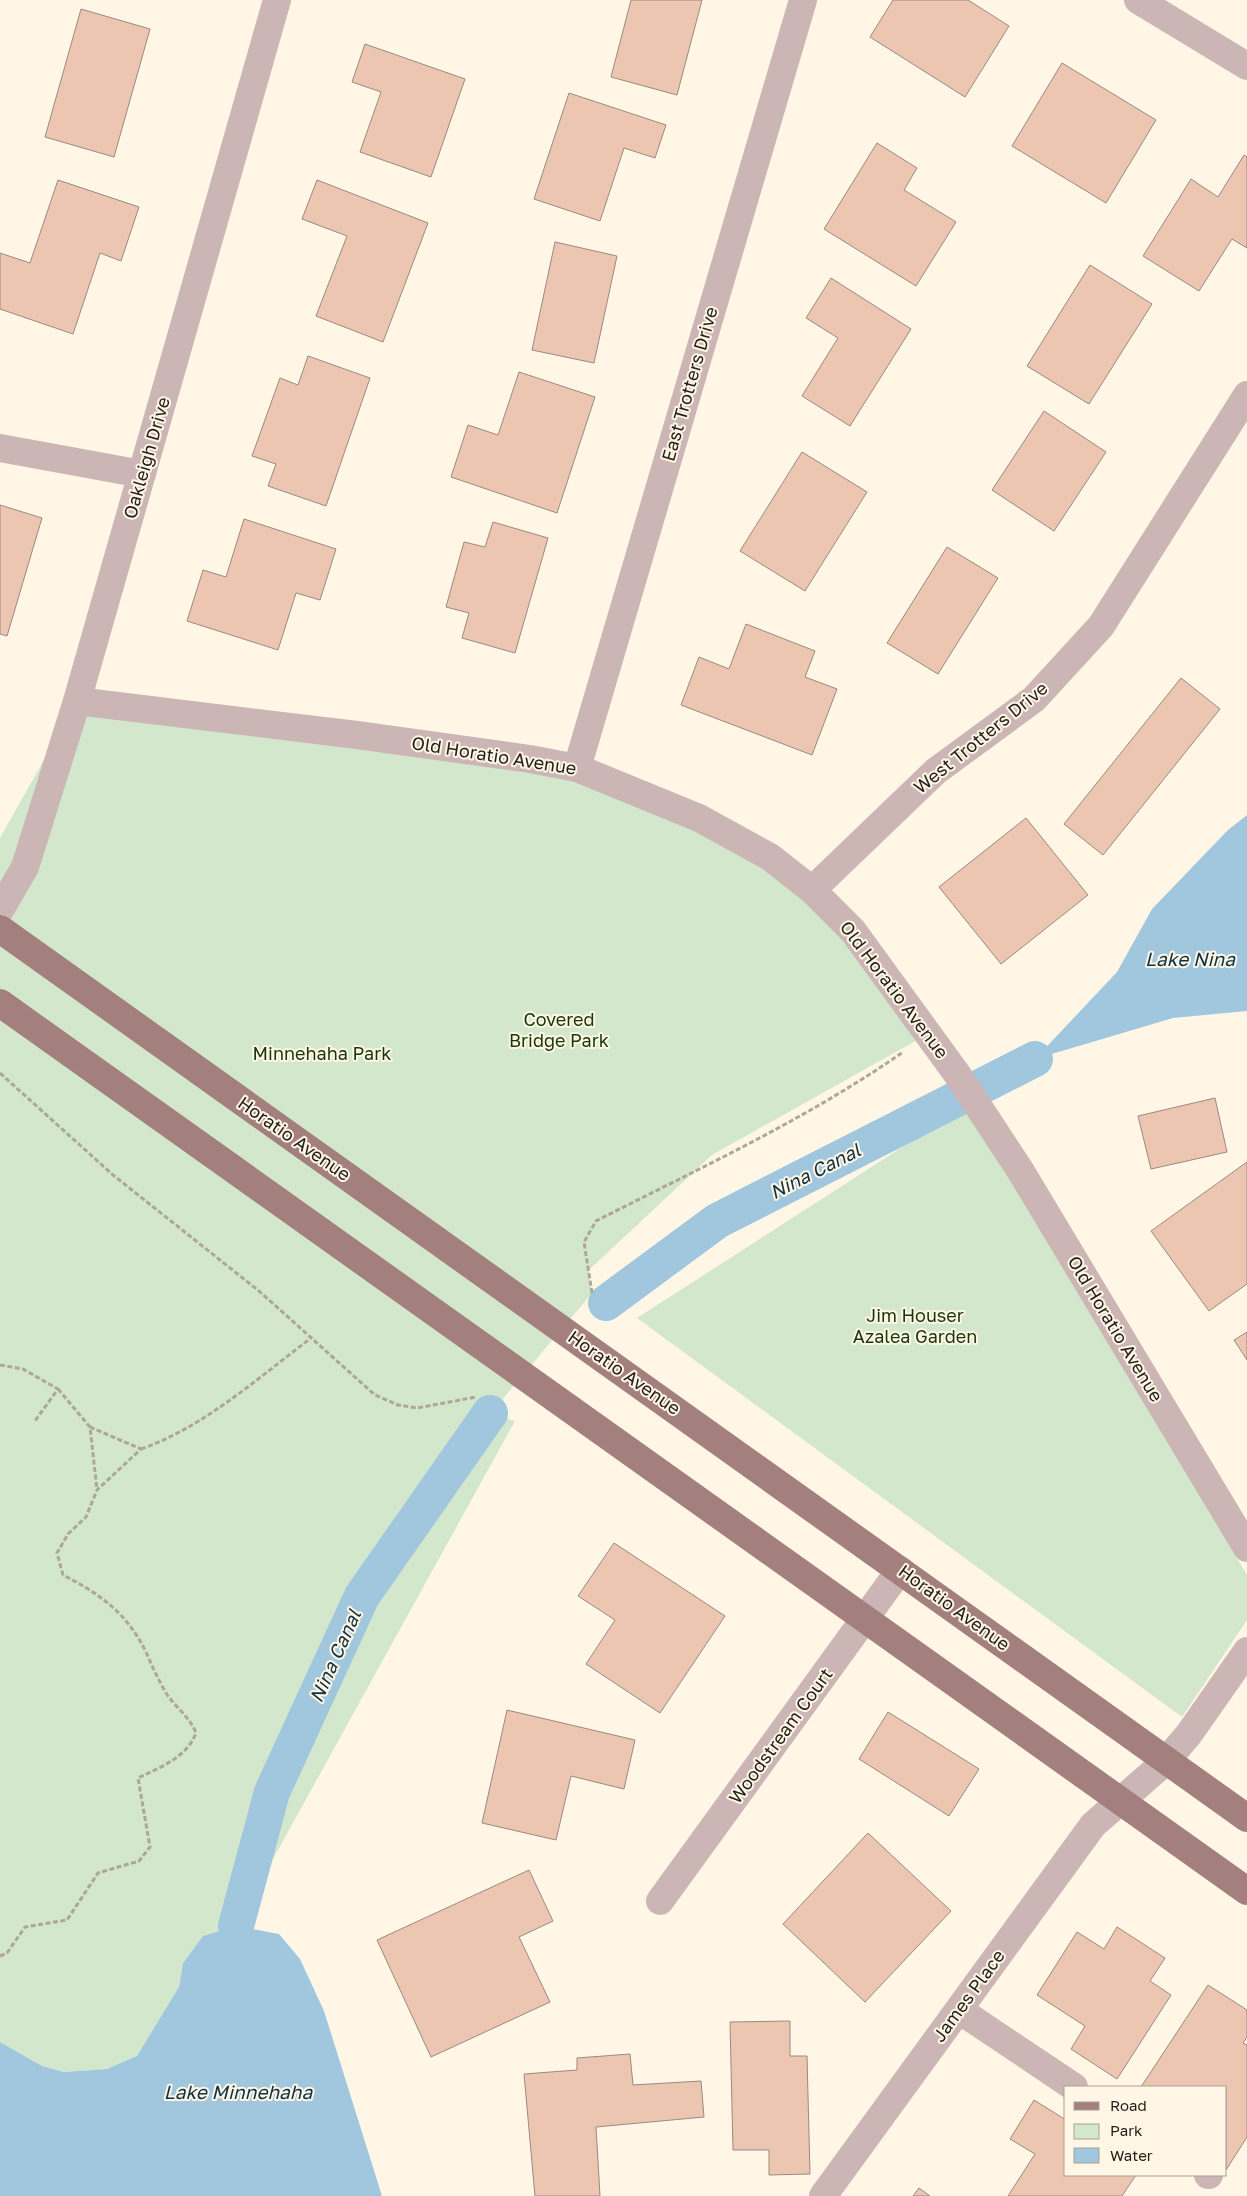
<svg xmlns="http://www.w3.org/2000/svg" width="1247" height="2196" font-family="'Golos Text',sans-serif">
  <style>
    .green { fill: #d2e7cb }
    .water { fill: #a0c7de }
    .lines { fill: none; stroke-linecap: round; stroke-linejoin: round }
    .canal { stroke: #a0c7de; stroke-width: 36 }
    .building { fill: #edc6b1; stroke: #998980 }
    .path { stroke: #ada69a; stroke-width: 3; stroke-dasharray: 5 2.5; stroke-linecap: butt }
    .minor { stroke: #cbb6b5; stroke-width: 28 }
    .major { stroke: #a37f7e; stroke-width: 28 }
    .labels { text-anchor: middle; stroke-width: 4; stroke-linejoin: round; paint-order: stroke }
    .street-label { font-size: 18px; fill: #221f19; stroke: #fff6e6 }
    .park-label { font-size: 18px; fill: #163707; stroke: #fff6e6 }
    .water-label { font-size: 19px; font-style: italic; fill: #0f3142; stroke: #fff6e6 }
  </style>
  <rect width="100%" height="100%" fill="#fff6e6"/>
  <path class="green" d="M77 701 530 759 770 857 928 1034 712 1155 589 1270 592 1293 491 1413 515 1421 236 1926 203 1936 183 1963 179 1987 138 2056 107 2069 64 2072 42 2066 0 2042V838Z
    M966 1106 1247 1575V1620L1182 1717 637 1318Z"/>
  <path class="water" d="M1247 815V1011L1173 1018 1035 1059 1117 972 1152 909 1228 830Z
    M236 1926 279 1934 300 1959 324 2011 382 2196H0V2042L42 2066 64 2072 107 2069 137 2056 179 1987 183 1963 203 1936Z"/>
  <g class="lines">
    <path class="canal" d="M606 1303 717 1221 1035 1059
      M236 1926 272 1792 362 1596 490 1413"/>
  </g>
  <path class="building" d="M631 0H702L677 95 611 77Z
    M893 0H968L1009 26 965 97 870 37Z
    M81 9 150 29 114 157 45 137Z
    M365 44 465 79 431 177 360 152 381 92 352 82Z
    M1062 63 1156 120 1106 203 1012 146Z
    M569 93 666 125 655 158 624 148 600 221 534 199Z
    M877 143 917 168 904 190 956 222 916 286 824 229Z
    M1244 155 1247 157V248L1232 239 1199 291 1143 256 1191 179 1218 197Z
    M58 180 139 207 121 261 100 253 73 334 0 309V253L30 263Z
    M317 180 428 223 383 342 316 316 347 236 302 219Z
    M555 242 617 256 594 363 532 350Z
    M1090 265 1152 304 1089 404 1027 366Z
    M831 278 911 329 850 426 802 396 838 338 806 318Z
    M308 356 370 378 326 506 268 486 276 464 252 456 280 378 298 385Z
    M519 372 595 397 557 513 451 477 468 425 498 435Z
    M1044 411 1106 452 1054 531 992 490Z
    M802 452 867 492 805 591 740 551Z
    M0 505 42 518 7 636 0 634Z
    M244 519 336 549 320 600 296 593 278 650 187 621 203 570 226 577Z
    M493 522 548 538 515 653 462 638 469 613 446 607 464 542 485 547Z
    M947 547 998 578 938 674 887 643Z
    M746 624 815 651 805 677 837 689 812 755 681 705 699 657 729 669Z
    M1181 678 1220 709 1103 855 1064 824Z
    M1026 818 1088 895 1001 964 939 887Z
    M1215 1098 1227 1152 1151 1169 1138 1116Z
    M1247 1162V1284L1209 1311 1151 1231Z
    M1247 1332V1360L1234 1340Z
    M614 1543 725 1616 660 1713 586 1664 615 1620 578 1596Z
    M507 1710 635 1740 624 1789 571 1776 556 1840 482 1823Z
    M888 1712 979 1769 949 1816 859 1759Z
    M868 1833 951 1911 865 2002 783 1924Z
    M529 1870 553 1921 519 1937 550 2002 431 2057 377 1940Z
    M1117 1927 1165 1958 1150 1981 1171 1995 1117 2079 1071 2049 1085 2026 1037 1995 1077 1932 1104 1949Z
    M1208 1985 1247 2010V2037L1243 2043 1247 2045V2137L1226 2170V2087H1141Z
    M790 2021V2056H807L810 2174 769 2175V2150H733L730 2022Z
    M630 2054 633 2085 701 2081 704 2117 596 2127 600 2196H535L524 2074 577 2070V2058Z
    M1034 2100 1066 2120V2175H1136L1122 2196H1008L1035 2154 1010 2139Z
    M919 2188 930 2196H913Z"/>
  <g class="lines">
    <path class="path" d="M0 1073 113 1175 259 1291 375 1395 398 1405 417 1408 476 1397
      M592 1293 584 1242 596 1221C700 1168 807 1119 903 1052
      M0 1365 23 1369 58 1389 35 1421
      M58 1389 90 1427 97 1490
      M141 1449C204 1427 258 1378 311 1338
      M0 1956 7 1953 25 1927 67 1920 98 1873 139 1861 150 1847 138 1778C161 1767 187 1757 196 1733 190 1717 175 1707 166 1693 158 1679 152 1666 146 1652 127 1613 100 1594 63 1575L57 1553 68 1534 86 1517 97 1490 141 1449 90 1427"/>
    <path class="minor" d="M1138 0 1247 66
      M0 448 142 474
      M77 701 357 735 530 759 577 768 699 818 770 857 812 890 853 931 957 1074 1020 1170 1247 1548
      M577 768 803 0
      M812 890 936 771 1034 699 1101 626 1247 395
      M0 910 25 867 77 701 277 0
      M660 1901 900 1570
      M959 2010 1074 2087
      M1208 2175H1209
      M823 2196 1093 1825 1166 1761 1189 1734 1247 1651"/>
    <path class="major" d="M0 929 1247 1818
      M0 1003 1247 1891"/>
  </g>
  <g class="labels">
    <g class="street-label">
      <text transform="translate(690 384) rotate(-74)" y="6">East Trotters Drive</text>
      <text transform="translate(147 458) rotate(-74)" y="6">Oakleigh Drive</text>
      <text transform="translate(981 738) rotate(-39)" y="6">West Trotters Drive</text>
      <text transform="translate(494 756) rotate(9)" y="6">Old Horatio Avenue</text>
      <text transform="translate(894 990) rotate(53)" y="6">Old Horatio Avenue</text>
      <text transform="translate(294 1139) rotate(35)" y="6">Horatio Avenue</text>
      <text transform="translate(1115 1329) rotate(59)" y="6">Old Horatio Avenue</text>
      <text transform="translate(624 1373) rotate(35)" y="6">Horatio Avenue</text>
      <text transform="translate(954 1608) rotate(36)" y="6">Horatio Avenue</text>
      <text transform="translate(781 1736) rotate(-54)" y="6">Woodstream Court</text>
      <text transform="translate(969 1996) rotate(-54)" y="6">James Place</text>
    </g>
    <g class="park-label">
      <text x="559" y="1026">Covered<tspan x="559" dy="21">Bridge Park</tspan></text>
      <text x="322" y="1060">Minnehaha Park</text>
      <text x="915" y="1322">Jim Houser<tspan x="915" dy="21">Azalea Garden</tspan></text>
    </g>
    <g class="water-label">
      <text x="1190" y="966">Lake Nina</text>
      <text transform="translate(815 1171) rotate(-27)" y="7">Nina Canal</text>
      <text transform="translate(335 1656) rotate(-66)" y="7">Nina Canal</text>
      <text x="238" y="2099">Lake Minnehaha</text>
    </g>
  </g>
  <rect x="1064" y="2086" width="162" height="90" fill="#fff6e6" stroke="#a7a094"/>
  <rect x="1074" y="2102" width="25" height="8" fill="#a37f7e" stroke="#a7a094"/>
  <text x="1110" y="2111" font-size="15" fill="#221f19">Road</text>
  <rect x="1074" y="2124" width="25" height="15" fill="#d2e7cb" stroke="#a7a094"/>
  <text x="1110" y="2136" font-size="15" fill="#221f19">Park</text>
  <rect x="1074" y="2148" width="25" height="15" fill="#a0c7de" stroke="#a7a094"/>
  <text x="1110" y="2161" font-size="15" fill="#221f19">Water</text>
</svg>
